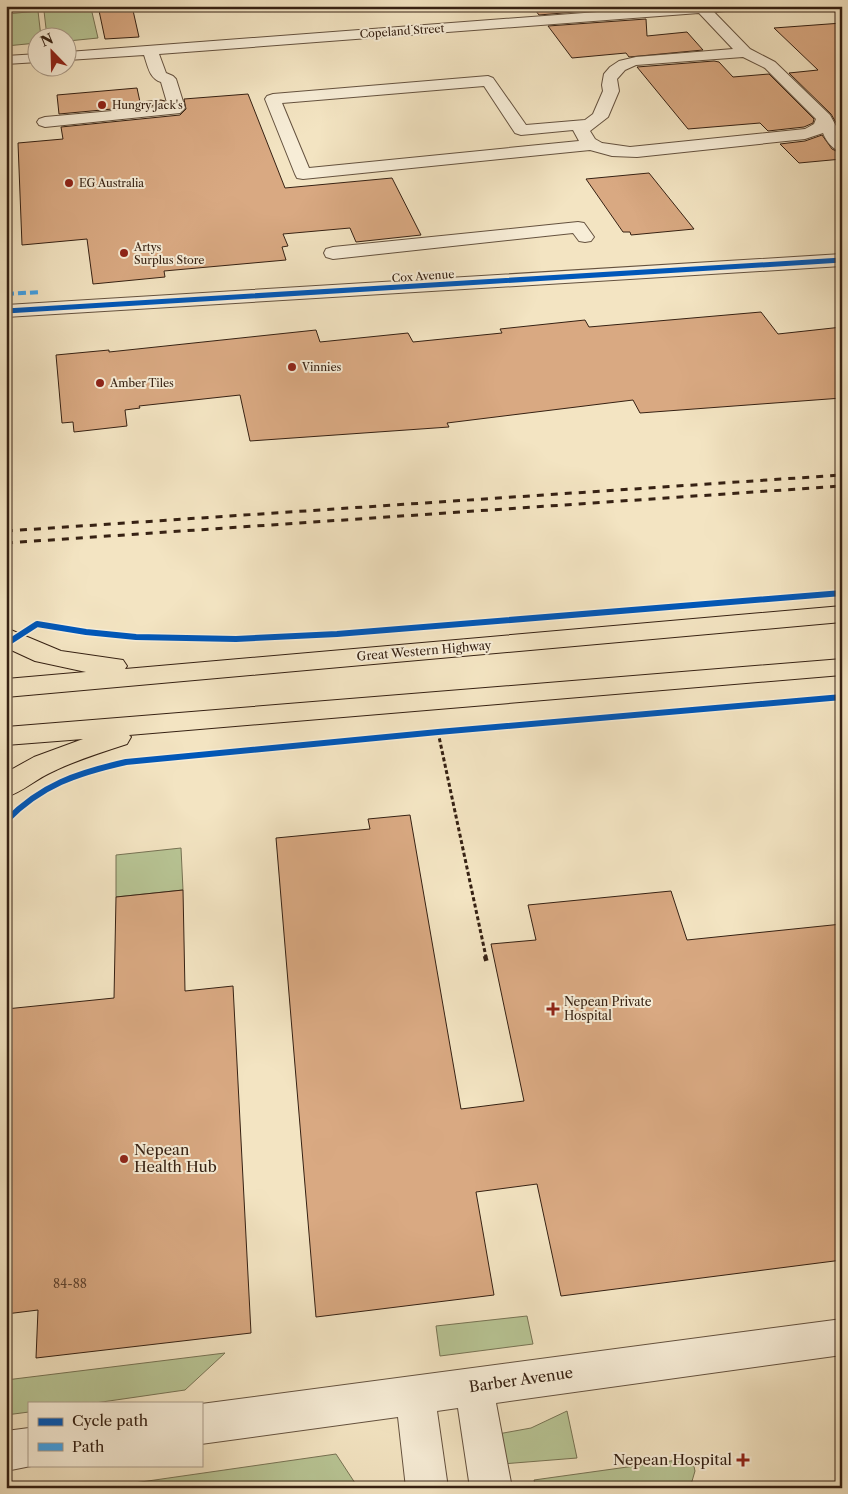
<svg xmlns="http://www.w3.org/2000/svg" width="848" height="1494" font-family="'Libre Caslon Text',serif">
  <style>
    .green { fill: #b8c595; stroke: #777354 }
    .building { fill: #d9a982; stroke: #362113 }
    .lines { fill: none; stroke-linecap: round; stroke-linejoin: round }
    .minor-casing { stroke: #65523f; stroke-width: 2 }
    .highway-casing { stroke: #362113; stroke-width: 2 }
    .path-far1 { stroke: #362113; stroke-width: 3; stroke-dasharray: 4 2.5; stroke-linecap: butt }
    .path { stroke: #362113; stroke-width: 4.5; stroke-dasharray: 5 3; stroke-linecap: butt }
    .minor { fill: #f7edd7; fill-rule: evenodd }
    .highway { fill: #f3e4c2; fill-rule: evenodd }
    .rail { stroke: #362113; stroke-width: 3; stroke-dasharray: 7 7; stroke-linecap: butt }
    .quiet { stroke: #3fa2ea; stroke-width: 4; stroke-dasharray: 8 4; stroke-linecap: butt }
    .cycleway-far1-casing { stroke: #f7edd7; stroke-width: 8 }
    .cycleway-casing { stroke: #f7edd7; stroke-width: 9 }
    .cycleway-far1 { stroke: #0057b8; stroke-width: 5 }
    .cycleway { stroke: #0057b8; stroke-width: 6 }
    .poi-dot { fill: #8f2418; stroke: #f7edd7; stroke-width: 2 }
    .labels { text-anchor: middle; stroke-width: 4; stroke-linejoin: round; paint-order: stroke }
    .far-street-label { font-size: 11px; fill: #362113; stroke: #f7edd7 }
    .far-poi-label { font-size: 11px; fill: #362113; stroke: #f7edd7; text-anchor: start }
    .street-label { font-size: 12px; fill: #362113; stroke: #f7edd7 }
    .poi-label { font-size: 12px; fill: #362113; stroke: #f7edd7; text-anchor: start }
    .near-number-label { font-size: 12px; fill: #5f432f }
    .near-poi-label { font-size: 15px; fill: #362113; stroke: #f7edd7; text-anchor: start }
    .near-street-label { font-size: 15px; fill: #362113; stroke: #f7edd7 }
  </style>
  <rect width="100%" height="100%" fill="#f3e4c2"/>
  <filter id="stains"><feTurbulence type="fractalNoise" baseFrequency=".004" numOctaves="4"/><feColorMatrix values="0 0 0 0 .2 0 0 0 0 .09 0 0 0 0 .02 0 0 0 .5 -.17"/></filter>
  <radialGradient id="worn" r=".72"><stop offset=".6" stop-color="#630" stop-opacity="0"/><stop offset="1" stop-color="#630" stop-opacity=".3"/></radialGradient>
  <path class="green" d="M91 8 98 38 68 41V38L47 37 44 11Z
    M38 11 41 37 38 38 37 43 6 46V14Z
    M181 848 183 890 116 897V855Z
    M527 1316 533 1344 440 1356 436 1326Z
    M225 1353 185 1390 95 1403H29V1412L6 1415V1380Z
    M567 1411 577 1458 502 1464 498 1434 531 1428Z
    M336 1454 355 1483 319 1488H99Z
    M692 1458 695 1471 690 1488H536L534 1480Z"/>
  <path class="building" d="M98 6H132L139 37 105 39Z
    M532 6H646L539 15Z
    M646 19 647 36 687 32 703 50 629 57 626 53 572 58 548 26Z
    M842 23V133L831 114 789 73 818 70 774 28Z
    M714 61 719 62 733 77 769 74 814 119 813 123 804 127 768 131 760 123 688 129 637 67Z
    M137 88 140 102 161 100 165 101 166 104 59 114 57 95Z
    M248 94 285 188 392 178 421 235 356 242 350 228 283 234 288 246 282 247 286 260 164 271 165 277 93 284 87 239 22 245 18 143 63 139 61 127 180 115 186 109 184 99Z
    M822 135 832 149 842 154V159L799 163 780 144 805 141Z
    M649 173 694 229 631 235 630 232H623L586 179Z
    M761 312 778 334 842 327V398L640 413 633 400 447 423 449 427 250 441 240 395 139 406 140 408 125 410 127 426 74 432 73 422 62 423 56 355 109 350V352L316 330 320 342 408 333 413 342 502 333 500 329 585 320 589 327Z
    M410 815 461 1109 524 1101 491 944 536 940 528 905 671 891 687 940 842 924V1260L561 1296 537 1184 476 1192 494 1295 316 1317 276 838 370 829 368 819Z
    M183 890 185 991 233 986 251 1333 36 1358 38 1310 6 1314V1009L114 998 116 897Z"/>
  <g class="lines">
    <g class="minor-casing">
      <path id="minor" d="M677 6H743L736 10 714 12 750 49 775 62 830 115 842 137V152C833 150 826 141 823 133L805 139 637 157 612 156 590 150 303 179 297 178 295 174 265 99 267 96 273 94 488 76 493 78 526 125 585 120 593 114 603 91 602 85 604 74 610 67 619 61 636 57 733 49 699 13 159 54 166 73 173 76 176 79 185 108 180 113 45 127 39 125 37 122 39 119 45 117 168 106 161 82C149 78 148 66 144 55L68 60V52ZM743 57 765 68 816 119 814 124 805 129 630 147 602 143 595 139 590 131 608 117 619 91 617 79 625 70 636 65ZM484 86 515 133 521 135 573 130 579 141 309 168 282 103Z
        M38 54V62L6 64V56Z
        M578 222 584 223 594 237 591 241 585 242 579 241 573 233 333 259 326 257 324 253 326 249 333 247Z
        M842 254V266L6 317V305Z
        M842 1319V1355L496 1403 512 1488H470L458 1408 437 1411 448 1488H406L398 1417 201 1444V1404Z
        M29 1428V1465H36L6 1471V1431Z"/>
    </g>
    <g class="highway-casing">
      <path id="highway" d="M842 606V622L6 697V679L86 672 35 661 9 649 6 647V628L61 651 123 660 127 666 125 669Z
        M842 659V675L129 735 131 737 127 744C102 752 77 760 54 771 37 778 23 792 6 797L7 772 34 757 83 739 6 745V727Z"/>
    </g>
    <path class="path-far1" d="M438 732 486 957"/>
    <path class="path" d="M485 956 487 963"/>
    <use href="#minor" class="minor"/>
    <use href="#highway" class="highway"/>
    <path class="rail" d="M6 531 842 475
      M6 543 842 486"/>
    <path class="quiet" d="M6 294 41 292"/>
    <g class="cycleway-far1-casing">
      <path id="cycleway-far1" d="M6 311 842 260"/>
    </g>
    <g class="cycleway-casing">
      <path id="cycleway" d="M6 644 37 624 86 632 136 637 236 639 337 634 842 593
        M6 821C41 785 77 773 126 762L438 732 842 697"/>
    </g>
    <use href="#cycleway-far1" class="cycleway-far1"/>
    <use href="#cycleway" class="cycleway"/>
  </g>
  <g class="poi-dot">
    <circle cx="102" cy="105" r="5"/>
    <circle cx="69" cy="183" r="5"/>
    <circle cx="124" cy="253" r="5"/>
    <circle cx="292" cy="367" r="5"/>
    <circle cx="100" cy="383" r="5"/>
    <path d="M550.5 1001.5h5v5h5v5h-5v5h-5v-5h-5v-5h5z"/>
    <circle cx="124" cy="1159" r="5"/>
    <path d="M740.5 1452.5h5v5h5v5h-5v5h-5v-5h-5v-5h5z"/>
  </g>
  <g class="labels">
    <g class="far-street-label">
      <text transform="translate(402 31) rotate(-4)" y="4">Copeland Street</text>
      <text transform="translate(423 276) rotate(-4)" y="4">Cox Avenue</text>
    </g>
    <g class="far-poi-label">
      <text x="112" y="109">Hungry Jack's</text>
      <text x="79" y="187">EG Australia</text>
      <text x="134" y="251">Artys<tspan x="134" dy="13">Surplus Store</tspan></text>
      <text x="302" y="371">Vinnies</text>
      <text x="110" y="387">Amber Tiles</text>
    </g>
    <g class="street-label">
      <text transform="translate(424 651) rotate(-5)" y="4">Great Western Highway</text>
    </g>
    <g class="poi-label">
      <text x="564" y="1006">Nepean Private<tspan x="564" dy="14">Hospital</tspan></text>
    </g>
    <g class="near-number-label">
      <text x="70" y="1288">84-88</text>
    </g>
    <g class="near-poi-label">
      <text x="134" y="1155">Nepean<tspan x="134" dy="17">Health Hub</tspan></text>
      <text x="732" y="1465" text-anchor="end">Nepean Hospital</text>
    </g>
    <g class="near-street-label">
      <text transform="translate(521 1380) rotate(-8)" y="5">Barber Avenue</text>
    </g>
  </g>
  <rect width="848" height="1494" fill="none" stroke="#f3e4c2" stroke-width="25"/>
  <rect x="8" y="8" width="833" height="1479" fill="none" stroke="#362113" stroke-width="2.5"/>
  <rect x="12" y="12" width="823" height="1469" fill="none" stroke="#362113"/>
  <rect x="28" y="1402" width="175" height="65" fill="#f7edd7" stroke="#aa9b89"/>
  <rect x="38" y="1418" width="25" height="8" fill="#0057b8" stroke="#aa9b89"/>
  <text x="72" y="1426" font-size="15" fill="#362113">Cycle path</text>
  <rect x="38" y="1443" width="25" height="8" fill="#3fa2ea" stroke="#aa9b89"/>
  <text x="72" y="1452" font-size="15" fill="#362113">Path</text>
  <g transform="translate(52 52) rotate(337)"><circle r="24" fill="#f7edd7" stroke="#aa9b89"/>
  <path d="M0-4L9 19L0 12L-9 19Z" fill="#8f2418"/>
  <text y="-8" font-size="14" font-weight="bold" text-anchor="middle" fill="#362113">N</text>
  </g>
  <rect width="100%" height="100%" filter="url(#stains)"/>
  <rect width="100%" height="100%" fill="url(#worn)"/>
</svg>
